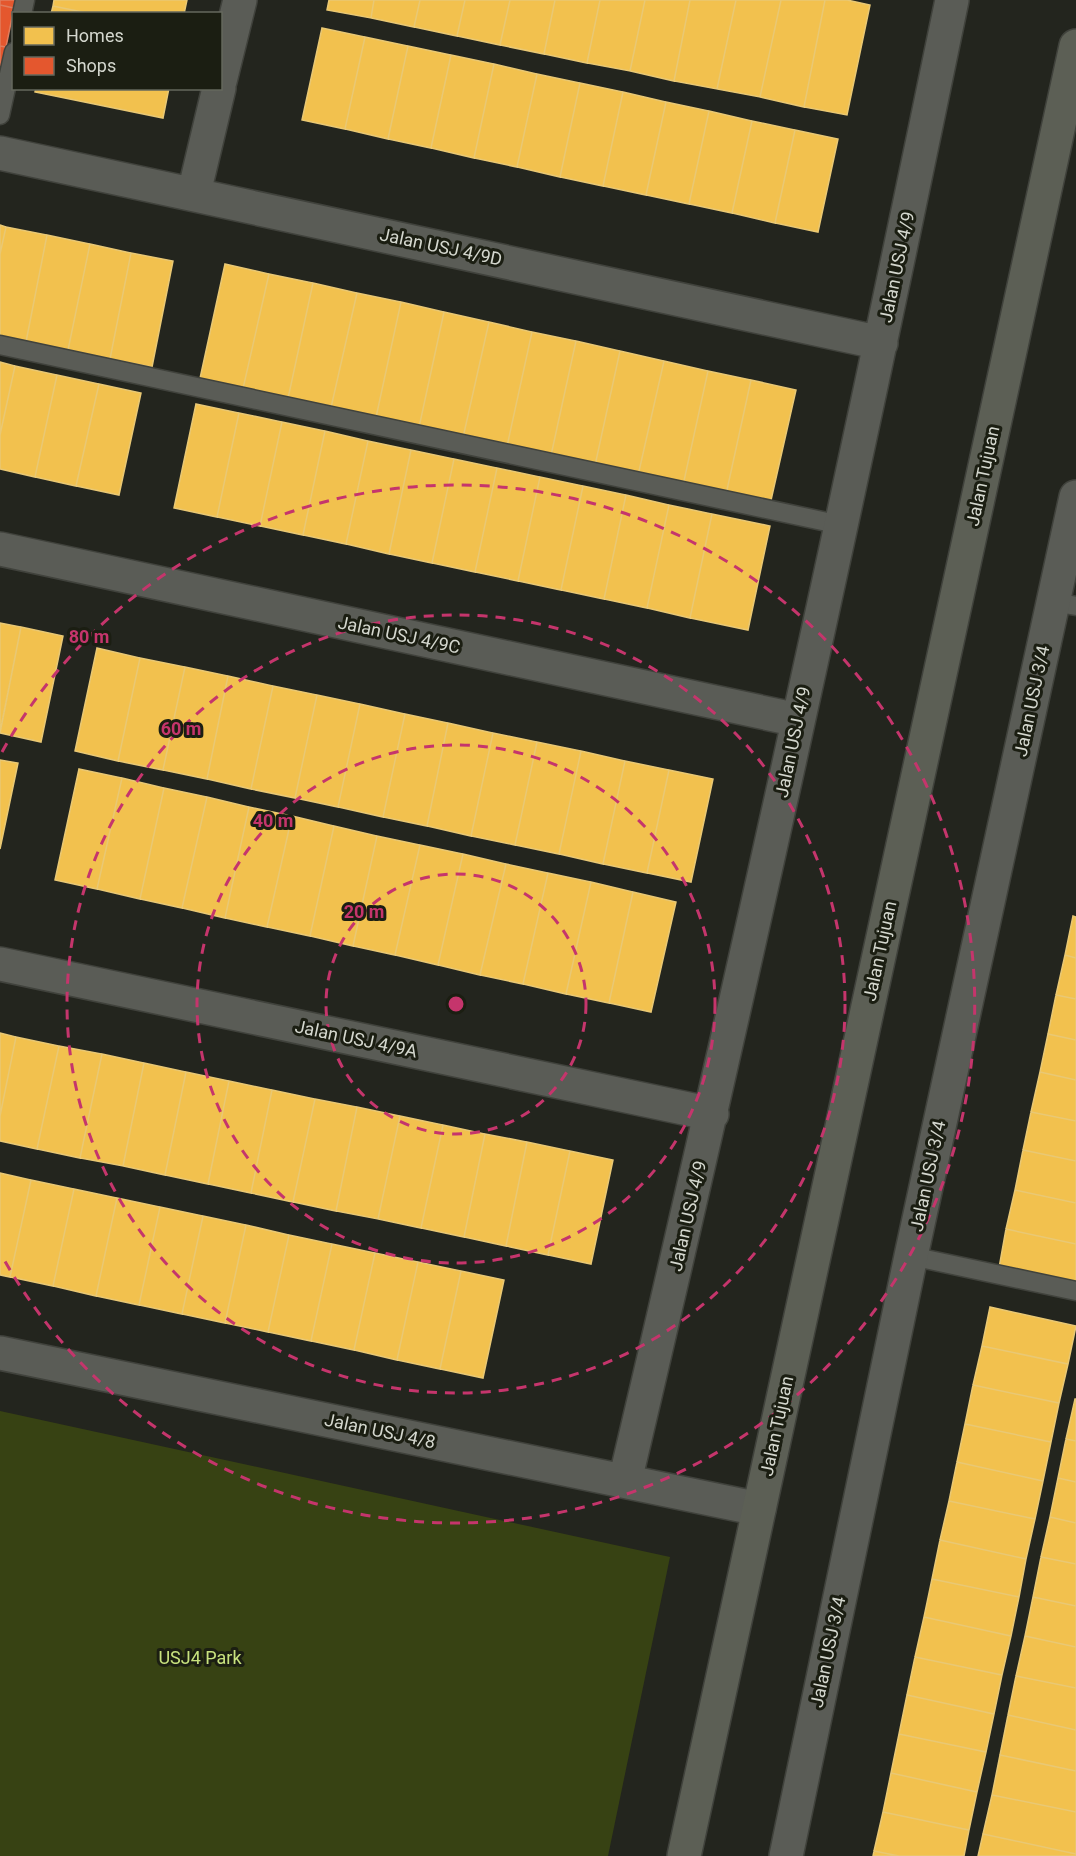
<svg xmlns="http://www.w3.org/2000/svg" width="1076" height="1856" font-family="Roboto,sans-serif">
  <style>
    .green { fill: #374213 }
    .homes { fill: #f2c14e; stroke: #e9c874; stroke-width: 1.5 }
    .shops { fill: #e4572e; stroke: #df7d5e; stroke-width: 1.5 }
    .lines { fill: none; stroke-linecap: round; stroke-linejoin: round }
    .lane-casing { stroke: #40423c; stroke-width: 21 }
    .street-casing { stroke: #40423c; stroke-width: 36 }
    .secondary-casing { stroke: #40423c; stroke-width: 36 }
    .lane { stroke: #5a5c56; stroke-width: 18 }
    .street { stroke: #5a5c56; stroke-width: 33 }
    .secondary { stroke: #5c5f55; stroke-width: 33 }
    .ring { fill: none; stroke: #c5356c; stroke-width: 3; stroke-dasharray: 10 8 }
    .labels { text-anchor: middle; stroke-width: 6; stroke-linejoin: round; paint-order: stroke }
    .street-label { font-size: 18px; fill: #d4d7ce; stroke: #1b1e12 }
    .park-label { font-size: 18px; fill: #c8e27e; stroke: #1b1e12 }
    .centre { fill: #c5356c; stroke: #1b1e12; stroke-width: 3 }
    .ring-label { font-size: 18px; text-anchor: middle; font-weight: bold; fill: #c5356c; stroke: #1b1e12; stroke-width: 6; stroke-linejoin: round; paint-order: stroke }
  </style>
  <rect width="100%" height="100%" fill="#23251e"/>
  <path class="green" d="M0 1411 670 1557 608 1856H0Z"/>
  <path class="homes" d="M54 0H187L184 14H92L53 6Z
    M329 0H374L371 18 327 10Z
    M374 0H420L414 27 371 18Z
    M420 0H465L457 36 414 27Z
    M465 0H510L500 45 457 36Z
    M510 0H555L544 54 500 45Z
    M555 0H600L587 63 544 54Z
    M600 0H645L630 71 587 63Z
    M645 0H690L674 81 630 71Z
    M690 0H736L717 89 674 81Z
    M736 0H781L760 97 717 89Z
    M781 0H825L804 107 760 97Z
    M825 0H847L870 5 847 115 804 107Z
    M53 6 92 14H51Z
    M322 28 365 37 345 129 302 120Z
    M365 37 408 46 388 139 345 129Z
    M408 46 451 55 431 148 388 139Z
    M451 55 494 64 474 158 431 148Z
    M494 64 537 74 517 167 474 158Z
    M537 74 580 83 560 177 517 167Z
    M580 83 623 92 603 186 560 177Z
    M36 88H169L163 118 35 92Z
    M623 92 666 102 646 195 603 186Z
    M666 102 709 111 689 204 646 195Z
    M709 111 752 121 732 213 689 204Z
    M752 121 795 130 775 223 732 213Z
    M795 130 838 139 818 232 775 223Z
    M0 225 6 227 0 254Z
    M6 227 47 235 26 342 0 336V254Z
    M47 235 90 244 68 350 26 342Z
    M90 244 131 253 110 359 68 350Z
    M131 253 173 261 152 367 110 359Z
    M225 264 269 274 242 393 199 383Z
    M269 274 313 283 287 403 242 393Z
    M313 283 357 293 330 412 287 403Z
    M357 293 401 302 375 422 330 412Z
    M401 302 444 312 418 432 375 422Z
    M444 312 489 322 462 442 418 432Z
    M489 322 532 332 506 451 462 442Z
    M532 332 576 341 550 460 506 451Z
    M576 341 620 351 594 470 550 460Z
    M620 351 664 361 637 480 594 470Z
    M664 361 708 371 682 490 637 480Z
    M0 362 15 366 0 435Z
    M15 366 57 375 35 477 0 469V435Z
    M708 371 751 380 725 499 682 490Z
    M57 375 99 384 76 486 35 477Z
    M751 380 796 390 769 509 725 499Z
    M99 384 141 393 119 495 76 486Z
    M196 404 239 413 217 517 174 508Z
    M239 413 282 422 260 526 217 517Z
    M282 422 325 431 303 535 260 526Z
    M325 431 368 441 346 544 303 535Z
    M368 441 411 450 389 554 346 544Z
    M411 450 454 459 432 563 389 554Z
    M454 459 497 468 475 572 432 563Z
    M497 468 540 477 518 581 475 572Z
    M540 477 583 486 561 590 518 581Z
    M583 486 626 495 604 599 561 590Z
    M626 495 669 505 647 608 604 599Z
    M669 505 712 514 690 618 647 608Z
    M712 514 770 526 748 630 690 618Z
    M0 623 21 627 0 732Z
    M21 627 63 636 41 742 0 733Z
    M97 648 140 658 118 761 75 751Z
    M140 658 185 667 163 770 118 761Z
    M185 667 228 676 207 779 163 770Z
    M228 676 273 686 251 789 207 779Z
    M273 686 317 695 295 798 251 789Z
    M317 695 360 704 338 807 295 798Z
    M360 704 405 714 383 817 338 807Z
    M405 714 448 723 427 826 383 817Z
    M448 723 493 733 471 836 427 826Z
    M493 733 537 742 515 845 471 836Z
    M537 742 581 751 559 854 515 845Z
    M581 751 625 761 603 864 559 854Z
    M0 760 18 763 0 849Z
    M625 761 669 770 647 873 603 864Z
    M79 769 122 778 97 889 55 880Z
    M669 770 713 779 691 882 647 873Z
    M122 778 164 788 140 899 97 889Z
    M164 788 207 797 182 908 140 899Z
    M207 797 249 807 225 918 182 908Z
    M249 807 292 816 267 927 225 918Z
    M292 816 334 826 310 936 267 927Z
    M334 826 377 836 353 946 310 936Z
    M377 836 420 845 395 955 353 946Z
    M420 845 463 854 438 965 395 955Z
    M463 854 506 864 480 975 438 965Z
    M506 864 548 873 523 984 480 975Z
    M548 873 591 882 566 994 523 984Z
    M591 882 633 892 609 1003 566 994Z
    M633 892 676 902 651 1012 609 1003Z
    M1073 916 1076 917V958L1065 955Z
    M1065 955 1076 958V999L1056 995Z
    M1056 995 1076 999V1040L1048 1034Z
    M0 1033 16 1037 0 1116Z
    M1048 1034 1076 1040V1080L1040 1072Z
    M16 1037 59 1046 37 1149 0 1141V1116Z
    M59 1046 102 1054 80 1158 37 1149Z
    M102 1054 144 1063 123 1166 80 1158Z
    M144 1063 186 1072 165 1175 123 1166Z
    M186 1072 229 1081 208 1184 165 1175Z
    M1040 1072 1076 1080V1121L1031 1112Z
    M229 1081 272 1090 251 1193 208 1184Z
    M272 1090 315 1099 293 1202 251 1193Z
    M315 1099 357 1107 336 1211 293 1202Z
    M357 1107 400 1116 378 1219 336 1211Z
    M1031 1112 1076 1121V1161L1023 1150Z
    M400 1116 443 1125 421 1228 378 1219Z
    M443 1125 485 1134 464 1237 421 1228Z
    M485 1134 527 1142 506 1246 464 1237Z
    M527 1142 570 1151 548 1255 506 1246Z
    M1023 1150 1076 1161V1203L1015 1190Z
    M570 1151 613 1160 591 1264 548 1255Z
    M0 1173 31 1180 10 1277 0 1275Z
    M31 1180 74 1189 53 1286 10 1277Z
    M74 1189 117 1198 96 1296 53 1286Z
    M1015 1190 1076 1203V1244L1006 1229Z
    M117 1198 160 1207 139 1305 96 1296Z
    M160 1207 203 1216 182 1314 139 1305Z
    M203 1216 246 1225 225 1323 182 1314Z
    M246 1225 289 1235 268 1332 225 1323Z
    M1006 1229 1076 1244V1284L999 1268Z
    M289 1235 332 1244 311 1341 268 1332Z
    M332 1244 375 1253 354 1350 311 1341Z
    M375 1253 418 1262 397 1360 354 1350Z
    M418 1262 461 1271 440 1369 397 1360Z
    M461 1271 504 1280 483 1378 440 1369Z
    M990 1307 1076 1326 1068 1364 982 1346Z
    M982 1346 1068 1364 1059 1403 973 1385Z
    M973 1385 1059 1403 1051 1442 965 1424Z
    M1075 1399H1076V1441L1066 1439Z
    M965 1424 1051 1442 1043 1481 957 1462Z
    M1066 1439 1076 1441V1482L1058 1478Z
    M957 1462 1043 1481 1035 1519 949 1501Z
    M1058 1478 1076 1482V1523L1050 1517Z
    M949 1501 1035 1519 1026 1559 940 1540Z
    M1050 1517 1076 1523V1564L1041 1557Z
    M940 1540 1026 1559 1019 1597 932 1579Z
    M1041 1557 1076 1564V1606L1033 1597Z
    M932 1579 1019 1597 1011 1636 924 1617Z
    M1033 1597 1076 1606V1647L1025 1636Z
    M924 1617 1011 1636 1002 1675 915 1657Z
    M1025 1636 1076 1647V1688L1016 1676Z
    M915 1657 1002 1675 994 1714 907 1695Z
    M1016 1676 1076 1688V1730L1008 1715Z
    M907 1695 994 1714 986 1752 899 1734Z
    M1008 1715 1076 1730V1771L1000 1755Z
    M899 1734 986 1752 977 1792 891 1773Z
    M1000 1755 1076 1771V1812L992 1795Z
    M891 1773 977 1792 969 1830 883 1812Z
    M992 1795 1076 1812V1854L983 1834Z
    M883 1812 969 1830 964 1856H899L874 1851Z
    M983 1834 1076 1854V1856H978Z
    M874 1851 899 1856H873Z"/>
  <path class="shops" d="M0 0H16L14 8 0 5Z
    M0 5 14 8 6 47 0 46Z
    M0 46 6 47 0 74Z"/>
  <g class="lines">
    <g class="lane-casing">
      <path id="lane" d="M22 14 25 0
        M0 115 14 52
        M0 345 841 525
        M1053 602 1076 606
        M911 1256 1076 1291"/>
    </g>
    <g class="street-casing">
      <path id="street" d="M220 81 240 0
        M0 153 881 343
        M194 193 219 88
        M0 549 798 720
        M0 964 712 1114
        M0 1353 759 1509
        M625 1481C741 989 850 495 952 0
        M786 1856 911 1256 1076 497"/>
    </g>
    <g class="secondary-casing">
      <path id="secondary" d="M684 1856 1076 46"/>
    </g>
    <use href="#lane" class="lane"/>
    <use href="#street" class="street"/>
    <use href="#secondary" class="secondary"/>
  </g>
  <g class="ring">
    <circle cx="456" cy="1004" r="130"/>
    <circle cx="456" cy="1004" r="259"/>
    <circle cx="456" cy="1004" r="389"/>
    <path d="M2 752A519 519 0 1 1 2 1256"/>
  </g>
  <g class="labels">
    <g class="street-label">
      <text transform="translate(441 247) rotate(12)" y="6">Jalan USJ 4/9D</text>
      <text transform="translate(897 267) rotate(-78)" y="6">Jalan USJ 4/9</text>
      <text transform="translate(983 476) rotate(-78)" y="6">Jalan Tujuan</text>
      <text transform="translate(399 635) rotate(12)" y="6">Jalan USJ 4/9C</text>
      <text transform="translate(1032 701) rotate(-78)" y="6">Jalan USJ 3/4</text>
      <text transform="translate(793 742) rotate(-78)" y="6">Jalan USJ 4/9</text>
      <text transform="translate(880 951) rotate(-78)" y="6">Jalan Tujuan</text>
      <text transform="translate(356 1039) rotate(12)" y="6">Jalan USJ 4/9A</text>
      <text transform="translate(928 1176) rotate(-78)" y="6">Jalan USJ 3/4</text>
      <text transform="translate(688 1216) rotate(-77)" y="6">Jalan USJ 4/9</text>
      <text transform="translate(777 1426) rotate(-78)" y="6">Jalan Tujuan</text>
      <text transform="translate(380 1431) rotate(12)" y="6">Jalan USJ 4/8</text>
      <text transform="translate(828 1652) rotate(-78)" y="6">Jalan USJ 3/4</text>
    </g>
    <g class="park-label">
      <text x="200" y="1664">USJ4 Park</text>
    </g>
  </g>
  <circle cx="456" cy="1004" r="9" class="centre"/>
  <g class="ring-label">
    <text x="89" y="643">80 m</text>
    <text x="181" y="735">60 m</text>
    <text x="273" y="827">40 m</text>
    <text x="364" y="918">20 m</text>
  </g>
  <rect x="12" y="12" width="210" height="78" fill="#1b1e12" stroke="#65685d" stroke-width="1.5"/>
  <rect x="24" y="27" width="30" height="18" fill="#f2c14e" stroke="#65685d" stroke-width="1.5"/>
  <text x="66" y="42" font-size="18" fill="#d4d7ce">Homes</text>
  <rect x="24" y="57" width="30" height="18" fill="#e4572e" stroke="#65685d" stroke-width="1.5"/>
  <text x="66" y="72" font-size="18" fill="#d4d7ce">Shops</text>
</svg>
